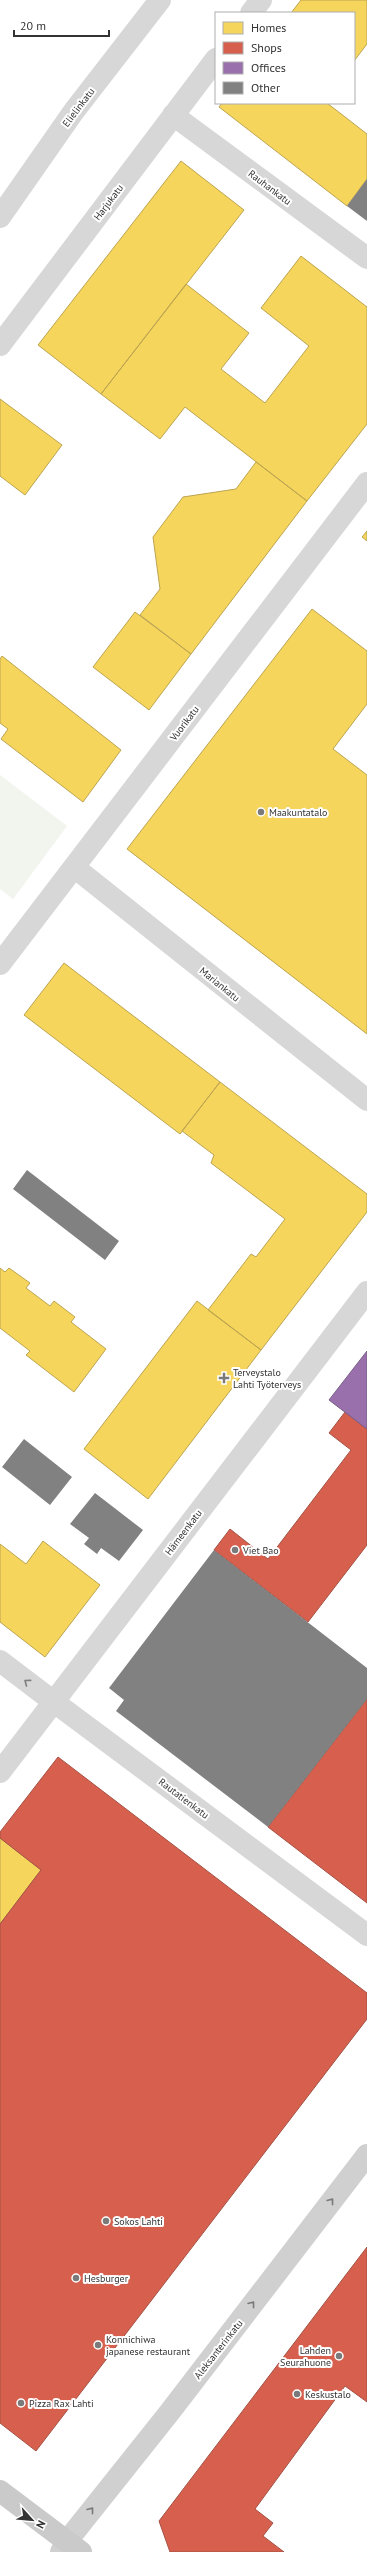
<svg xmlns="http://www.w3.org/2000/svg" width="367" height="2552" font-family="'PT Sans',sans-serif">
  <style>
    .green { fill: #f1f5ed }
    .homes { fill: #f6d55c; stroke: #bca450 }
    .shops { fill: #d6604d; stroke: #a55245 }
    .offices { fill: #9970ab; stroke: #7a5e87 }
    .building { fill: #818181 }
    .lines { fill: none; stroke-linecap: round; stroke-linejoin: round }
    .pedestrian { stroke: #d7d7d7; stroke-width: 22 }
    .minor { stroke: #d7d7d7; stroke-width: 22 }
    .secondary { stroke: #d0d0d0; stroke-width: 22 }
    .primary { stroke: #cacaca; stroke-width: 22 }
    .oneway { stroke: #7d7d7d }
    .oneway2 { stroke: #7a7a7a }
    .poi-dot { fill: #7a7a7a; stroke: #fff; stroke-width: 1.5 }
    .labels { text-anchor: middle; stroke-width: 4; stroke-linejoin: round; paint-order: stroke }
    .street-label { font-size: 10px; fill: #333; stroke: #fff }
    .poi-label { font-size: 10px; fill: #333; stroke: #fff; text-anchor: start }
  </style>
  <rect width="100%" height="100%" fill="#fff"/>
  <path class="green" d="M0 775 67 826 13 899 0 889Z"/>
  <path class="homes" d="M301 0H367V44L354 61V13H291Z
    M222 103H327L367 134V179L347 206 219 107Z
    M181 161 244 210 101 394 38 345Z
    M301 256 367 307V424L307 501 185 407 160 439 101 394 186 284 249 333 221 369 265 403 309 346 261 308Z
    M0 399 62 445 25 495 0 476Z
    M256 462 307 501 191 654 140 615 160 589 153 537 183 497 236 489Z
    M367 531V541L362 537Z
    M312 609 367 651V704L333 749 367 775V1034L127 849Z
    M135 612 191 654 149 710 93 667Z
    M2 656 121 750 83 802 1 739 8 729 0 723V659Z
    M64 963 220 1082 180 1134 24 1015Z
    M220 1082 367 1194V1212L261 1350 208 1310 251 1254 256 1257 285 1219 211 1163 214 1155 182 1131Z
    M0 1268 5 1272 9 1268 30 1283 26 1288 50 1306 54 1301 75 1317 71 1322 106 1349 74 1392 26 1355 30 1351 0 1328Z
    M197 1301 261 1350 148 1499 84 1449Z
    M43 1541 100 1585 45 1657 0 1622V1544L26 1564Z
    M0 1838 41 1870 0 1924Z"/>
  <path class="shops" d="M345 1412 367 1429V1545L308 1622 214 1550 230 1529 268 1559 351 1450 329 1433Z
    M367 1699V1903L268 1827Z
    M58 1757 367 1993V2019L36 2451 0 2423V1924L41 1870 0 1838V1832Z
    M367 2247V2402L345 2386 255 2509 273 2523 263 2536 284 2552H170L159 2521Z"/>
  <path class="offices" d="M367 1351V1429L329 1400Z"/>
  <path class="building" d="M367 179V221L347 206Z
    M27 1170 119 1241 105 1260 13 1189Z
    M24 1439 72 1477 50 1505 2 1467Z
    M95 1493 143 1530 119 1561 101 1548 97 1554 84 1544 89 1538 70 1524Z
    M214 1550 367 1668V1699L268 1827 116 1711 124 1700 109 1688Z"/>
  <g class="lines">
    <path class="pedestrian" d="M54 1702 367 1935"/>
    <path class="minor" d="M251 13 261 0
      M173 115 367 258
      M0 217 74 111 160 0
      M0 345 216 59
      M74 867 367 1100
      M0 964 367 483
      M0 1661 54 1702
      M0 1772 367 1292"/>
    <path class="secondary" d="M61 2552 67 2541 169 2413 367 2155"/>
    <path class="primary" d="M0 2491 81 2552"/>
  </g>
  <defs><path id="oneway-chevron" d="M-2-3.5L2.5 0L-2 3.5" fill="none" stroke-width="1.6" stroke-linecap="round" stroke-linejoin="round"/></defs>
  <use class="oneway" href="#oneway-chevron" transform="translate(27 1682) rotate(-143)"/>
  <g class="oneway2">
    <use href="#oneway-chevron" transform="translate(331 2201) rotate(-52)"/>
    <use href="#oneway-chevron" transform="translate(252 2304) rotate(-52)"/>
    <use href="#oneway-chevron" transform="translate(91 2510) rotate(-52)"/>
  </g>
  <g class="poi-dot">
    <circle cx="261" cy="812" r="4"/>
    <path d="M222 1372h4v4h4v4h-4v4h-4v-4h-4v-4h4z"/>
    <circle cx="235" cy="1550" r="4"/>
    <circle cx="106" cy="2221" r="4"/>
    <circle cx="76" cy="2278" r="4"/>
    <circle cx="98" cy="2345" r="4"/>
    <circle cx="339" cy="2356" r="4"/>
    <circle cx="297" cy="2394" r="4"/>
    <circle cx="21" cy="2403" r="4"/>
  </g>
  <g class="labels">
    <g class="street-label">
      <text transform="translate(78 107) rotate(-53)" y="4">Elielinkatu</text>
      <text transform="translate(270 187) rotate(37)" y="4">Rauhankatu</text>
      <text transform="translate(108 202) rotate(-53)" y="4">Harjukatu</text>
      <text transform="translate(184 723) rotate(-53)" y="4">Vuorikatu</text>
      <text transform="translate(220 984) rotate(39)" y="4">Mariankatu</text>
      <text transform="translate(183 1532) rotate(-53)" y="4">Hämeenkatu</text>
      <text transform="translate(184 1798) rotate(37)" y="4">Rautatienkatu</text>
      <text transform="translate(218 2349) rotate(-52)" y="4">Aleksanterinkatu</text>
    </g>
    <g class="poi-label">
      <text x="269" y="816">Maakuntatalo</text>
      <text x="233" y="1376">Terveystalo<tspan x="233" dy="12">Lahti Työterveys</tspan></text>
      <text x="243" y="1554">Viet Bao</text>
      <text x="114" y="2225">Sokos Lahti</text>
      <text x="84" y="2282">Hesburger</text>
      <text x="106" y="2343">Konnichiwa<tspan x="106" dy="12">japanese restaurant</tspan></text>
      <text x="331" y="2354" text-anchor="end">Lahden<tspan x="331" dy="12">Seurahuone</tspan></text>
      <text x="305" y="2398">Keskustalo</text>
      <text x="29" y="2407">Pizza Rax Lahti</text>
    </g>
  </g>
  <rect x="215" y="12" width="140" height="92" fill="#ffffff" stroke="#adadad"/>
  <rect x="223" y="22" width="20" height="12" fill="#f6d55c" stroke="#adadad"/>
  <text x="251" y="32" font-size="12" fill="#333333">Homes</text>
  <rect x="223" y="42" width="20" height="12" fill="#d6604d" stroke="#adadad"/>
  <text x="251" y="52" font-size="12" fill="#333333">Shops</text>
  <rect x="223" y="62" width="20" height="12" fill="#9970ab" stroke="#adadad"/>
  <text x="251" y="72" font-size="12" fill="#333333">Offices</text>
  <rect x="223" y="82" width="20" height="12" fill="#818181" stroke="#adadad"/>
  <text x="251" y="92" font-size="12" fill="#333333">Other</text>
  <g transform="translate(32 2520) rotate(117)" stroke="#ffffff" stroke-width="3" paint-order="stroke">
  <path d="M0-3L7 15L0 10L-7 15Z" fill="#333333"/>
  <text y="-6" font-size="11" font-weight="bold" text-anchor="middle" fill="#333333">N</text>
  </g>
  <path d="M14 30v6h95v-6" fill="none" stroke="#333333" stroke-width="2"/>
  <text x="20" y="30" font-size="12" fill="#333333" stroke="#ffffff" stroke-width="3" paint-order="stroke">20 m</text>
</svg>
